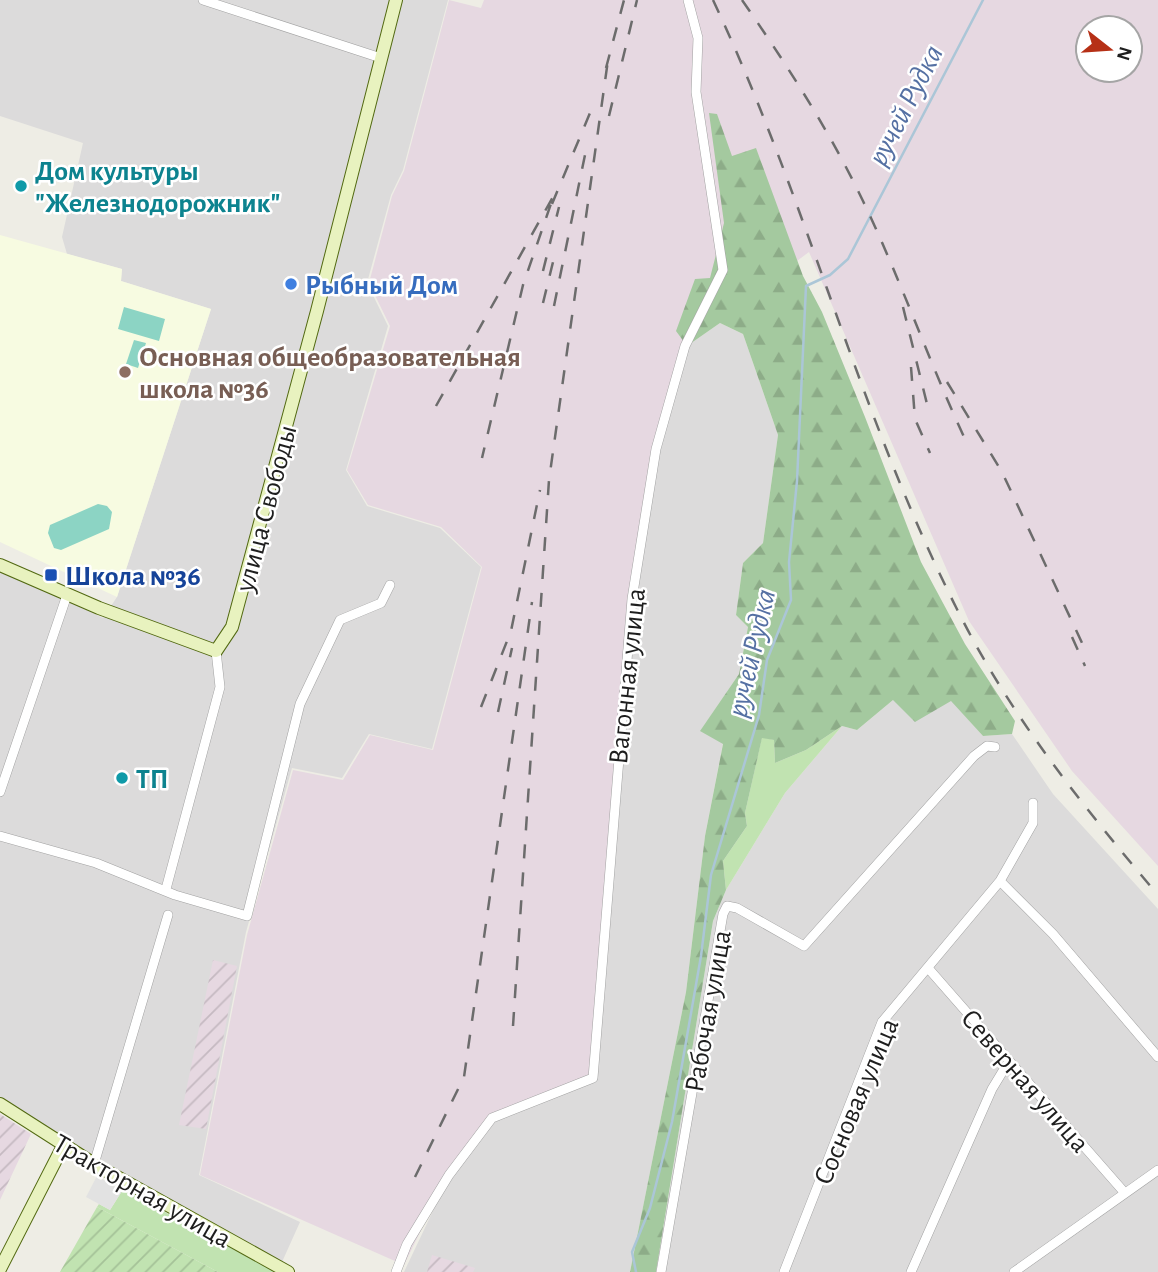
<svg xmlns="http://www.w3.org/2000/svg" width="1158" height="1272" font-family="'Alegreya Sans',sans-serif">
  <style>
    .residential { fill: #dcdbdb }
    .industrial { fill: url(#industrial-furrows) }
    .education { fill: #f7fbe1 }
    .railway { fill: #e6d8e1; fill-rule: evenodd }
    .grass { fill: #c1e3b1 }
    .forest { fill: url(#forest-firs) }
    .garden { fill: url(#garden-furrows) }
    .pitch { fill: #8cd4c4 }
    .parking { fill: #e2e2e2 }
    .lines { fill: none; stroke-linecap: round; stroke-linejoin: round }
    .stream { stroke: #abc6d7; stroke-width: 2.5 }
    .street-casing { stroke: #a2a2a2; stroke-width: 10 }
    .secondary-casing { stroke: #526911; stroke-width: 14 }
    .street { stroke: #fff; stroke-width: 9 }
    .secondary { stroke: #e8f2bf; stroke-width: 12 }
    .rail { stroke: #6c6c6c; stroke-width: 2.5; stroke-dasharray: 14 14; stroke-linecap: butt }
    .culture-dot { fill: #0f9aa8; stroke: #fff; stroke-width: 2.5 }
    .shop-dot { fill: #3f7fe0; stroke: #fff; stroke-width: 2.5 }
    .education-dot { fill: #8d6e63; stroke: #fff; stroke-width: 2.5 }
    .transit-dot { fill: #1a4fb4; stroke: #fff; stroke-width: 2.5 }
    .labels { text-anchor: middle; stroke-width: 5; stroke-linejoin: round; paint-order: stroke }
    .culture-label { font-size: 28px; font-weight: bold; fill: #0d838f; stroke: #fff; text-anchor: start }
    .shop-label { font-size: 28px; font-weight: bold; fill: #366cbe; stroke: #fff; text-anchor: start }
    .education-label { font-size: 28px; font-weight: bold; fill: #785e54; stroke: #fff; text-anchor: start }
    .street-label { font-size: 28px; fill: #1e1e1e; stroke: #fff }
    .transit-label { font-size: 28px; font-weight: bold; fill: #164399; stroke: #fff; text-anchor: start }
    .water-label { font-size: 30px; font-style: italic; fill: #5570a3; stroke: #fff }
  </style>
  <defs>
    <pattern id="industrial-furrows" width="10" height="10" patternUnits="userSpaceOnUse" patternTransform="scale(1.75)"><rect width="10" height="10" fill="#e6d8e1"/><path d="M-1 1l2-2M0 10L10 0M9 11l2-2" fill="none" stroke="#c5b9c1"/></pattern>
    <pattern id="forest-firs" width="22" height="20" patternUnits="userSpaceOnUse" patternTransform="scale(1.75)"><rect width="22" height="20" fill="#a4c99f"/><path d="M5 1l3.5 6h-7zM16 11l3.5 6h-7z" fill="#8dac88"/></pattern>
    <pattern id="garden-furrows" width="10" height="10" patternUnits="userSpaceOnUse" patternTransform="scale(1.75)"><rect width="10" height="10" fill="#c1e3b1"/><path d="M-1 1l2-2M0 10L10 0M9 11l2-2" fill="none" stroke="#a5c298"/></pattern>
  </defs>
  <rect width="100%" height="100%" fill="#eeede5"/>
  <path class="residential" d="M0 0H448L403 170 391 195 367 283 388 326 346 470 367 506 440 528 481 567 432 749 369 734 342 778 292 768 246 932 199 1175 300 1222 282 1262 106 1166 0 1097V572L33 583 103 618 117 597 211 309 121 281 122 269 67 254 62 237 83 143 0 116Z
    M720 323 743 334 778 435 763 543 743 563 736 615 748 627 739 674 701 730 723 743 705 836 686 992 630 1272H404L450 1175 635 599 660 451 687 346Z
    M893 700H951L983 736 1012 734 1053 794 1158 909V1272H656L713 921 726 890 785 793 842 726 857 730Z"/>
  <path class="industrial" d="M213 960 237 966 206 1129 179 1125Z
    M0 1114 31 1134 0 1200Z
    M432 1255 475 1268 473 1272H427Z"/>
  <path class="education" d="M0 235 122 269 121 281 211 309 117 597 0 542Z"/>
  <path class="railway" d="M449 0 481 8 484 0H1158V866L1072 771 969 621 809 252 684 345 656 449 632 600 592 1077 491 1118 449 1173 404 1265 200 1175 247 935 293 770 343 780 370 735 433 750 482 567 441 527 368 505 347 470 390 326 369 283 392 196 404 171ZM1088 28H1130V70H1088Z"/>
  <path class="grass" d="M842 726 785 793 726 890 723 861 747 826 745 813 762 737 774 740 775 763 806 750Z
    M122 1191 132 1194 275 1272H218L97 1207 99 1204 110 1210Z"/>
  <path class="forest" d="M709 113 717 114 732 156 756 148 803 276 822 312 865 417 921 562 965 644 1015 721 1012 734 983 736 951 701 915 722 893 700 857 730 842 726 806 750 775 763 774 740 762 738 745 813 747 826 723 861 726 890 713 921 656 1272H630L686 992 705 836 723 744 700 731 739 674 748 627 736 615 743 563 763 543 778 435 743 334 720 323 687 346 676 331 695 279 710 278 724 223Z"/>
  <path class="garden" d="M97 1207 218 1272H60Z"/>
  <path class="pitch" d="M124 307 165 319 159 341 118 329Z
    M134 340 146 343 138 368 126 364Z
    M98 504 107 506 112 512 109 529 61 550 54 548 48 533 50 525Z"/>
  <path class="parking" d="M97 1176 122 1191 110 1210 86 1197Z"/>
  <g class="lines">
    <path class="stream" d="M636 1272 632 1252 650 1208 672 1122 701 956 711 875 759 715 767 660 791 600 789 562 797 481 806 286 830 275 848 259 983 0"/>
    <g class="street-casing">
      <path id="street" d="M203 0 381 58
        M0 792 67 595
        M0 836 96 863 175 895 247 916 300 704 340 620 381 603 390 585
        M1000 881 1053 934 1158 1057
        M166 889 220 687 216 651
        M928 968 1124 1192
        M94 1164 168 915
        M396 1272 407 1244 449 1175 492 1118 593 1078 632 599 656 449 685 346 723 270 696 92 698 38 688 0
        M661 1272 723 914 727 906 737 908 804 946 974 756 987 746 995 747
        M784 1272 882 1022 1000 881 1033 823V803
        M911 1272 992 1089 1009 1061
        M1014 1272 1158 1170"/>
    </g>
    <g class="secondary-casing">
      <path id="secondary" d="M0 565 99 608 216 651 232 627 317 311 396 0
        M0 1104 94 1164 288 1272
        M0 1269 63 1146"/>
    </g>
    <use href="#street" class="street"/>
    <use href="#secondary" class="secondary"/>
    <path class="rail" d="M713 0C808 201 860 421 962 619 1013 719 1085 809 1158 895
      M742 0C787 65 829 130 863 201 900 278 928 359 964 437
      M606 68 624 0
      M609 116 637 0
      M552 204 595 101
      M543 271 559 207
      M543 303 553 262
      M554 306 586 150
      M903 307 927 404
      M911 367 915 419 930 453
      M947 382 1002 472 1083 645
      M436 406 554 195 523 285 482 458
      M1072 637 1085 666
      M481 707 511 631 540 490
      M498 712 512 648
      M513 1026 549 480 608 60
      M415 1177 464 1077 532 602"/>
  </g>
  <g class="culture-dot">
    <circle cx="21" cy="186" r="7"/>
    <circle cx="122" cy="778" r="7"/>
  </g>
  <circle class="shop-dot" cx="291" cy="284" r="7"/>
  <circle class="education-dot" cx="125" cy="372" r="7"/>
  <rect class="transit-dot" x="44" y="568" width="14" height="14" rx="3.5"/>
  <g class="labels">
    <g class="culture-label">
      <text x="35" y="180">Дом культуры<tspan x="35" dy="32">"Железнодорожник"</tspan></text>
      <text x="136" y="788">ТП</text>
    </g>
    <g class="shop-label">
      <text x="305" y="294">Рыбный Дом</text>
    </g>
    <g class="education-label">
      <text x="139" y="366">Основная общеобразовательная<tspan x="139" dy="32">школа №36</tspan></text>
    </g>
    <g class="street-label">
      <text transform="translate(265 508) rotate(-75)" y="10">улица Свободы</text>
      <text transform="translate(626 676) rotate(-84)" y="10">Вагонная улица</text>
      <text transform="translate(707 1011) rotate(-80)" y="10">Рабочая улица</text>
      <text transform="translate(1026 1080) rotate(49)" y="10">Северная улица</text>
      <text transform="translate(855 1101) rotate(-67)" y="10">Сосновая улица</text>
      <text transform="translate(143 1190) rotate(30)" y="10">Тракторная улица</text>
    </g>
    <g class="transit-label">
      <text x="65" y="585">Школа №36</text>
    </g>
    <g class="water-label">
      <text transform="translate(905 105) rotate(-63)" y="10">ручей Рудка</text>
      <text transform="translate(751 653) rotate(-77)" y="10">ручей Рудка</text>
    </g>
  </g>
  <g transform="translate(1109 49) rotate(107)"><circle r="33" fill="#ffffff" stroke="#a5a5a5" stroke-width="2"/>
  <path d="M0-5L12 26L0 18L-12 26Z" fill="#b63016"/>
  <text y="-10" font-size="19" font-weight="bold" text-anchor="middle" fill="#1e1e1e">N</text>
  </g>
</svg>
